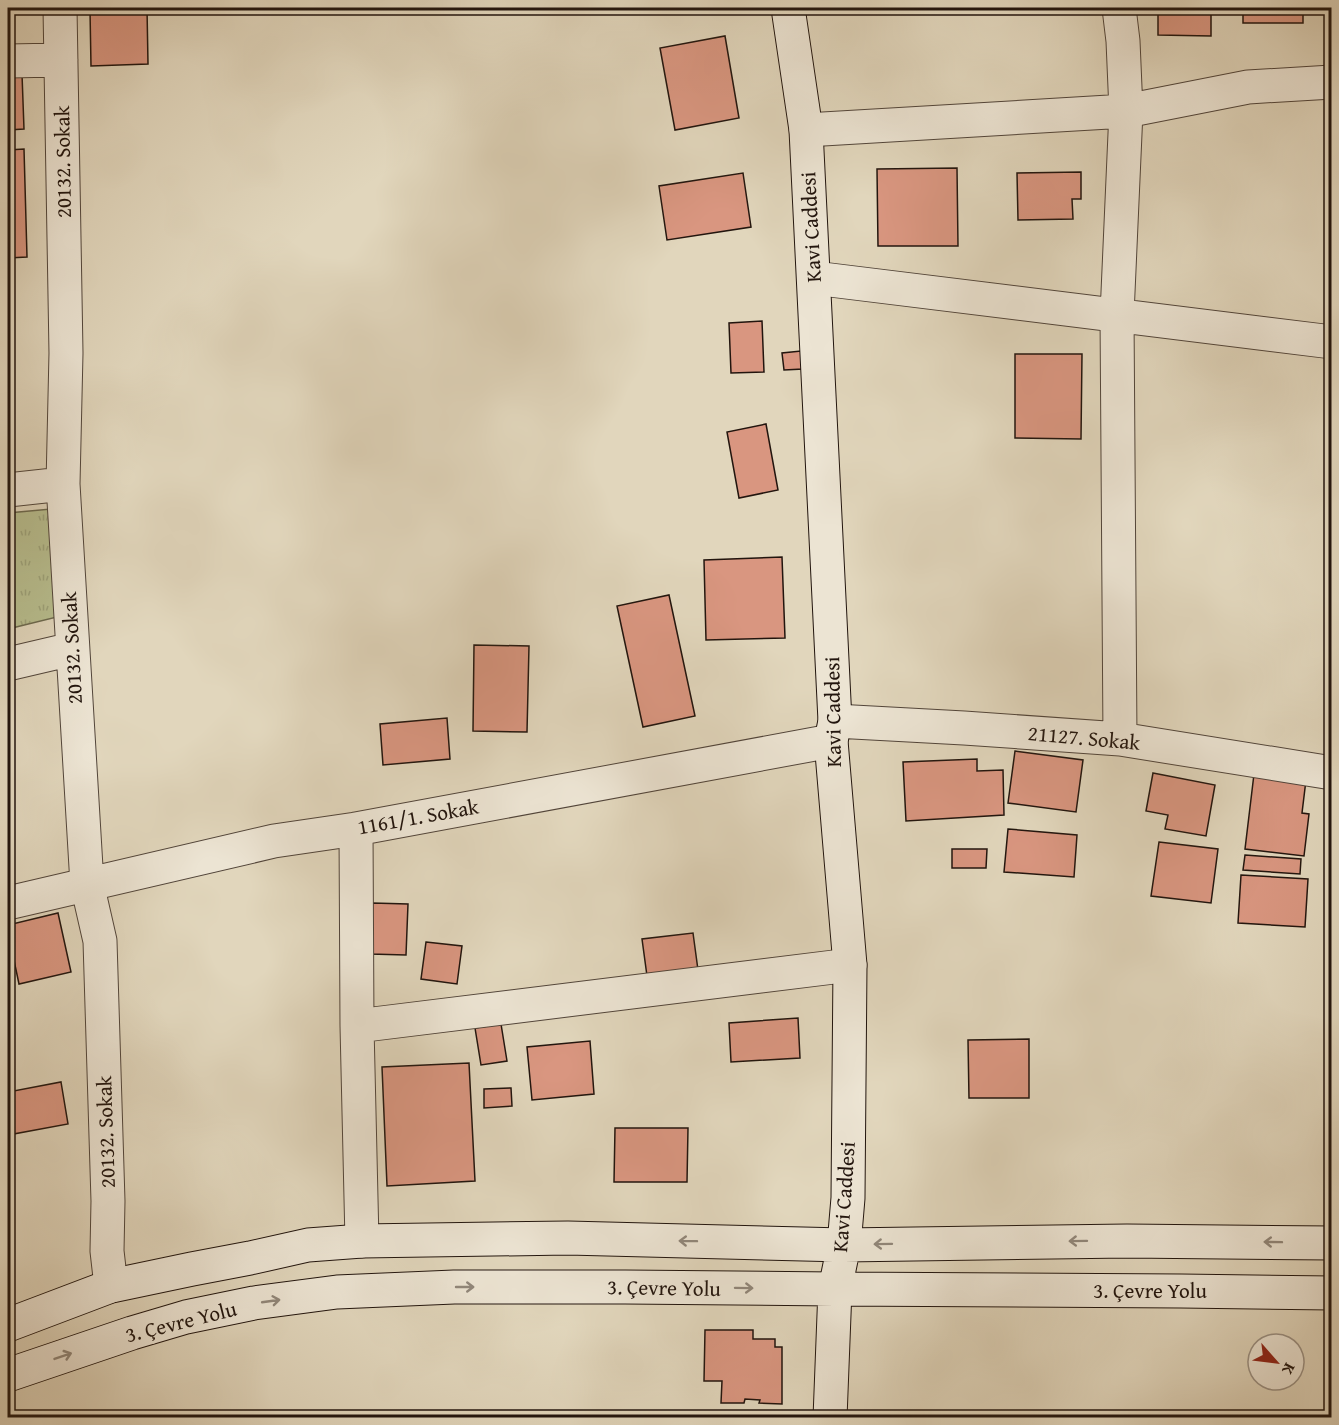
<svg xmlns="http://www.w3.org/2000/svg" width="1339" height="1425" font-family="'Gentium Book Plus',serif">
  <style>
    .grass { fill: url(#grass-tufts); stroke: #6c694e; stroke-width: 1.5 }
    .building { fill: #d99680; stroke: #22150e; stroke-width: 1.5 }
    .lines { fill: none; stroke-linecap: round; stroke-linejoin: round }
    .street-casing { stroke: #52453a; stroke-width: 35 }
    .secondary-casing { stroke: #22150e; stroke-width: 35 }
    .street { stroke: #ece4d3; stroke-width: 33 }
    .secondary { stroke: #ece4d3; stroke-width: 33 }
    .oneway { stroke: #91877a }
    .labels { text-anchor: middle; stroke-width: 6; stroke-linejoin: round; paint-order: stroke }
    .street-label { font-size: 21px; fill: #22150e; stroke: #ece4d3 }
  </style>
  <defs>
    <pattern id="grass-tufts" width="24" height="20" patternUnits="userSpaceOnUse" patternTransform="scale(1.5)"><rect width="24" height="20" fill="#b7bd8e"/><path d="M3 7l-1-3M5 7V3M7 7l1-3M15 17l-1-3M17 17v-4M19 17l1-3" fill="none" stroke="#9da279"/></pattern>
  </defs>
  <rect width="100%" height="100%" fill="#e1d6bc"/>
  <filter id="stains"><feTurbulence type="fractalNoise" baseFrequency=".00333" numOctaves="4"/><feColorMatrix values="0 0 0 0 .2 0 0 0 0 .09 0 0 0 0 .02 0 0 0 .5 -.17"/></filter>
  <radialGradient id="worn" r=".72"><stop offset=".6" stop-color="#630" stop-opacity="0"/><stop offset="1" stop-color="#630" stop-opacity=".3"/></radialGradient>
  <path class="grass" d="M51 509 57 617 8 629V513Z"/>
  <path class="building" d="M147 8 148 64 91 66 90 10Z
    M1158 8H1219H1211V36L1158 35Z
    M1243 8H1303V23H1243Z
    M725 36 739 118 675 130 660 48Z
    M22 74 24 129 8 130V75Z
    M24 149 27 257 8 258V150Z
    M957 168 958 246H878L877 169Z
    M1081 172V199H1072L1073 219 1018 220 1017 173Z
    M743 173 751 227 667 240 659 186Z
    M762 321 764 372 731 373 729 323Z
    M8 323H14L12 366 8 365Z
    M801 351 803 369 784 370 782 353Z
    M1015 354H1082L1081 439 1015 438Z
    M766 424 778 490 739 498 727 432Z
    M782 557 785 638 706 640 704 560Z
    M669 595 695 716 643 727 617 606Z
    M474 645 529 646 527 732 473 731Z
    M447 718 450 759 383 765 380 724Z
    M1015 751 1083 760 1076 812 1008 803Z
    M977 759V771L1003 770 1004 815 906 821 903 762Z
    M1153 773 1215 785 1206 836 1165 829 1168 815 1146 811Z
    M1254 774 1306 780 1302 813 1309 814 1304 856 1245 849Z
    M1008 829 1077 835 1074 877 1004 872Z
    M1159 842 1218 849 1211 903 1151 896Z
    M952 849H987L986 868H952Z
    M1245 855 1301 859 1300 874 1243 870Z
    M1241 875 1308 879 1305 927 1238 923Z
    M372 903 408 904 406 955 370 954Z
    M58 913 71 972 19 984 8 932V925Z
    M693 933 698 970 647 976 642 939Z
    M426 942 462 946 457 984 421 979Z
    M798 1018 800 1058 731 1062 729 1023Z
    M501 1024 507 1061 481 1065 475 1028Z
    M1029 1039V1098H969L968 1040Z
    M590 1041 594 1094 532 1100 527 1047Z
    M469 1063 475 1181 387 1186 382 1067Z
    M61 1082 68 1124 8 1135V1092Z
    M511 1088 512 1106 484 1108V1089Z
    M615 1128H688L687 1182H614Z
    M705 1330H753V1339H775V1347H782V1404L759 1403 760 1400 745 1399 744 1403H721L722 1381H704Z"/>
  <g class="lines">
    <g class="street-casing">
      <path id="street" d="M60 8 66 353 63 484 87 884 100 941 108 1201 107 1251 111 1286
        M1119 8 1123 41 1126 111 1117 315 1120 739
        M8 61 61 60
        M806 130 1126 111 1248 87 1332 82
        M814 278 1332 342
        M8 490 63 484
        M8 664 72 649
        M835 721 964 728 1120 739 1332 773
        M356 829 357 1026 362 1241
        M8 903 274 841 356 829 831 741
        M357 1026 850 965"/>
    </g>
    <g class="secondary-casing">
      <path id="secondary" d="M788 8 806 130 835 721 831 741 850 965 848 1198 844 1245 835 1289 830 1418
        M8 1325 111 1286 192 1269 250 1258 308 1245 362 1241 568 1238 844 1245 1127 1241 1332 1243
        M8 1375 132 1333 186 1317 254 1303 337 1292 454 1287H625L835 1289 1181 1291 1332 1293"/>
    </g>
    <use href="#street" class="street"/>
    <use href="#secondary" class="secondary"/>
  </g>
  <defs><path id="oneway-shaft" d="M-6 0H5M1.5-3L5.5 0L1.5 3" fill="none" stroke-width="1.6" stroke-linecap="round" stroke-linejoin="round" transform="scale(1.5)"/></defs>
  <g class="oneway">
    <use href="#oneway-shaft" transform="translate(688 1241) rotate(-179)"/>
    <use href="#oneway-shaft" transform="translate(1078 1241) rotate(179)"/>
    <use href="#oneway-shaft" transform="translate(1273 1242) rotate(-179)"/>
    <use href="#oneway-shaft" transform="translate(883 1244) rotate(179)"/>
    <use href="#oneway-shaft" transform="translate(465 1287)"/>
    <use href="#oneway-shaft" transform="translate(744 1288) rotate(1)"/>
    <use href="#oneway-shaft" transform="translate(271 1301) rotate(-8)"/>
    <use href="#oneway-shaft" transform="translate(63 1356) rotate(-19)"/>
  </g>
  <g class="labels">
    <g class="street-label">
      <text transform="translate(63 162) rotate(-91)" y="7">20132. Sokak</text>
      <text transform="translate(811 227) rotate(-93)" y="7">Kavi Caddesi</text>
      <text transform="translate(72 648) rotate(-93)" y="7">20132. Sokak</text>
      <text transform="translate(833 712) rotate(-91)" y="7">Kavi Caddesi</text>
      <text transform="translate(1084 738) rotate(5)" y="7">21127. Sokak</text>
      <text transform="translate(418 817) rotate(-10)" y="7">1161/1. Sokak</text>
      <text transform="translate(106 1132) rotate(-92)" y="7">20132. Sokak</text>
      <text transform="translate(844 1197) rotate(-86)" y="7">Kavi Caddesi</text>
      <text transform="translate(664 1288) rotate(1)" y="7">3. Çevre Yolu</text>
      <text x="1150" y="1298">3. Çevre Yolu</text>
      <text transform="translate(181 1322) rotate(-14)" y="7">3. Çevre Yolu</text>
    </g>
  </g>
  <rect width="1339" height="1425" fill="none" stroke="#e1d6bc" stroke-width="30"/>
  <rect x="9" y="9" width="1321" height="1407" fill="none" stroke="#22150e" stroke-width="3"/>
  <rect x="15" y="15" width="1309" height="1395" fill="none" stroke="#22150e" stroke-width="1.5"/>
  <g transform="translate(1276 1362) rotate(118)"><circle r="28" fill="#ece4d3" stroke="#9b9184" stroke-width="1.5"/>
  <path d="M0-4.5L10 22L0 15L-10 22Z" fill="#8f2418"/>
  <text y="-9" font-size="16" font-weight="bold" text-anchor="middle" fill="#22150e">K</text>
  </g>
  <rect width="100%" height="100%" filter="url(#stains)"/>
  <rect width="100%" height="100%" fill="url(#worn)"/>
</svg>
